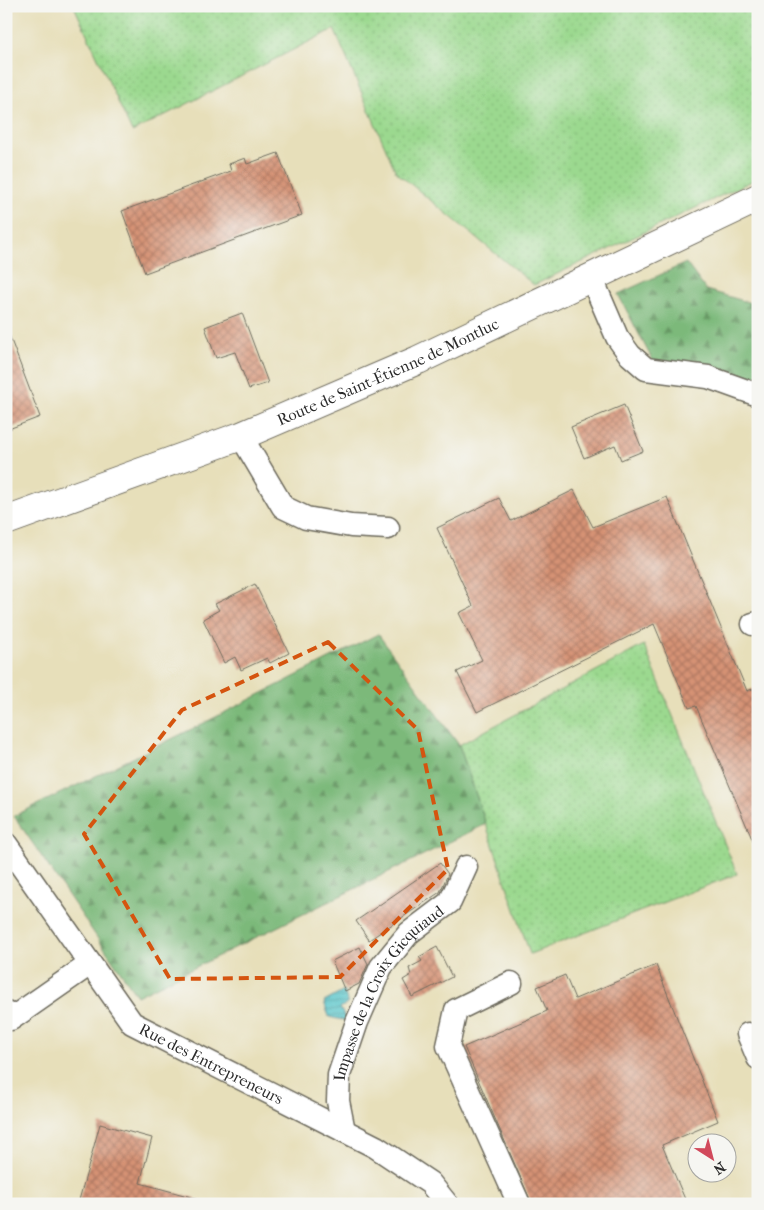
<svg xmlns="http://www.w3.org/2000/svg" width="764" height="1210" font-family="'IM FELL French Canon',serif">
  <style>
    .grass { fill: url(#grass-dots); stroke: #63825d }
    .forest { fill: url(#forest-firs); stroke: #547252 }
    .water { fill: url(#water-rules); stroke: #42787b }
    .building { fill: url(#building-cross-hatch) }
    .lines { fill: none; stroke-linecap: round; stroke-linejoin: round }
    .minor-casing { stroke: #6d6a5d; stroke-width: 25 }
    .major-casing { stroke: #6d6a5d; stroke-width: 30 }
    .minor { stroke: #fff; stroke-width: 22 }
    .major { stroke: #fff; stroke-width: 28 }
    .marked { fill: none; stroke: #d5540f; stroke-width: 4; stroke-dasharray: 10 6; stroke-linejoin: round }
    .labels { text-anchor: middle; stroke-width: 4.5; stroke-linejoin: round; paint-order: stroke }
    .street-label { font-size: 16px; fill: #2b2b2b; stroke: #f6f6f2 }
  </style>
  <defs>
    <pattern id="grass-dots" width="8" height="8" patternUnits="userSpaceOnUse" patternTransform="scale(1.25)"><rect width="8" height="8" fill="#9bd98f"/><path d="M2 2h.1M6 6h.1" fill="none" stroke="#86ba7c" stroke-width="1.8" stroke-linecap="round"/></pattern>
    <pattern id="forest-firs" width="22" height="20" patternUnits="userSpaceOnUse" patternTransform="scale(1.25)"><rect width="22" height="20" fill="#7cb97a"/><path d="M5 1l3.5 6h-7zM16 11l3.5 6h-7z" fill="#669764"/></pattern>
    <pattern id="water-rules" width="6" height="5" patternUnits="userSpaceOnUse" patternTransform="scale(1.25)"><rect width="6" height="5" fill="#58c6cb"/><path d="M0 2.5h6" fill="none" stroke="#49a1a5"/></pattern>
    <pattern id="building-cross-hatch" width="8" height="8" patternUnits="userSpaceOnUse" patternTransform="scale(1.25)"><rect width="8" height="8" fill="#d59275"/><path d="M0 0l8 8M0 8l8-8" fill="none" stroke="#ad7760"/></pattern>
  </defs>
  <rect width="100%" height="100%" fill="#f6f6f2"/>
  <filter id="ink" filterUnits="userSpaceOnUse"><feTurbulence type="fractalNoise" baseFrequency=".02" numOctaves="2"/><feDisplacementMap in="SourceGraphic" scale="10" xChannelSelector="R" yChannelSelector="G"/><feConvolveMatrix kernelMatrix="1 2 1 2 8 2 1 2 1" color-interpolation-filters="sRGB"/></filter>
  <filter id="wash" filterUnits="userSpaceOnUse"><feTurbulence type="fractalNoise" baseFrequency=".0096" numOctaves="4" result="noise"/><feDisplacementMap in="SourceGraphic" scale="20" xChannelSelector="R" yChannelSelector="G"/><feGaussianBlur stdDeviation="1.12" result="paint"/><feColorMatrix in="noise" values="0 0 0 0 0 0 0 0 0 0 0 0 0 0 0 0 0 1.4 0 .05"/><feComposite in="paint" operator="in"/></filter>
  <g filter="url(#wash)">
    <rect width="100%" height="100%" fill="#e7dfba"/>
    <path class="grass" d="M74 6H758V178L534 285 396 172 334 29 132 132Z
      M644 645 737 874 530 954 459 745Z"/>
    <path class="forest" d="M686 263 706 290 758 305V377L654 363 618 294Z
      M378 634 459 745 486 824 137 996 14 816 202 724Z"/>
    <path class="water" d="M344 991 348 1003 340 1008 347 1021 329 1017 324 1002Z"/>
    <g id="blocks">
      <path class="building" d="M278 153 302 215 145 273 122 211 231 171 229 164 245 158 247 164Z
        M242 313 268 383 249 389 235 352 216 358 205 327Z
        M6 332H8L40 417 6 430Z
        M624 405 643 451 621 460 615 445 584 458 571 427Z
        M574 490 593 527 667 497 747 691 758 687V853L696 706 689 708 654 624 477 712 457 672 482 660 459 613 473 606 437 528 499 498 511 521Z
        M255 584 289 653 270 663 267 658 241 670 235 657 224 663 203 619 219 610 215 604Z
        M440 863 448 874 440 892 369 940 356 921Z
        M360 947 368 964 359 984 345 991 332 961Z
        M437 947 452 977 412 997 403 980 411 975 409 968 422 961 419 957Z
        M656 965 718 1121 662 1145 687 1204H532L464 1047 547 1011 537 987 565 975 575 999Z
        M100 1124 152 1138 140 1183 195 1198 194 1204H78Z"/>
    </g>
  </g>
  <g filter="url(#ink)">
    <use href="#blocks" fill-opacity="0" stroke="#6d6a5d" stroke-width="1"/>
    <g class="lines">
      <g class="minor-casing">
        <g id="minor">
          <path d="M592 279 617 337 630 355 646 369 708 377 758 395"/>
          <path d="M241 436 283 507 306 518 351 526 388 528"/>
          <path d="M753 624 758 623"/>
          <path id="s1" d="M6 844 132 1023 376 1147 430 1183 447 1204"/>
          <path d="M511 983 456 1010 448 1046 519 1204"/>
          <path d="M6 1013 11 1019 90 964"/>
          <path d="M748 1034 758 1058"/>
          <path id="s2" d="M344 1131 338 1101 339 1075 357 1022 381 967 409 933 450 902 466 867"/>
        </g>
      </g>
      <g class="major-casing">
        <g id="major">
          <path id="s3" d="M6 521 241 436 418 360 758 198"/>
        </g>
      </g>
      <use href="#minor" class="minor"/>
      <use href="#major" class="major"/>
    </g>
  </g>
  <path class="marked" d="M328 642 418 730 448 869 340 977 170 979 84 834 182 710Z"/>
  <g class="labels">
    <g class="street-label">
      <text dy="6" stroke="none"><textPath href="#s3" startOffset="410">Route de Saint-Étienne de Montluc</textPath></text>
      <text dy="6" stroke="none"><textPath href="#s2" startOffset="154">Impasse de la Croix Gicquiaud</textPath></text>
      <text dy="6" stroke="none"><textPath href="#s1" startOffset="308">Rue des Entrepreneurs</textPath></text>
    </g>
  </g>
  <rect width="764" height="1210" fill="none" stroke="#f6f6f2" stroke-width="25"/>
  <g transform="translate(712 1158) rotate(144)"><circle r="24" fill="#f6f6f2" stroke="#a5a5a2"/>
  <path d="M0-4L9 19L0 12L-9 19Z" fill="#d1495b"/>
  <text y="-8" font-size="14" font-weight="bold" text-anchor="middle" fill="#2b2b2b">N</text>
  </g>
</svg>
